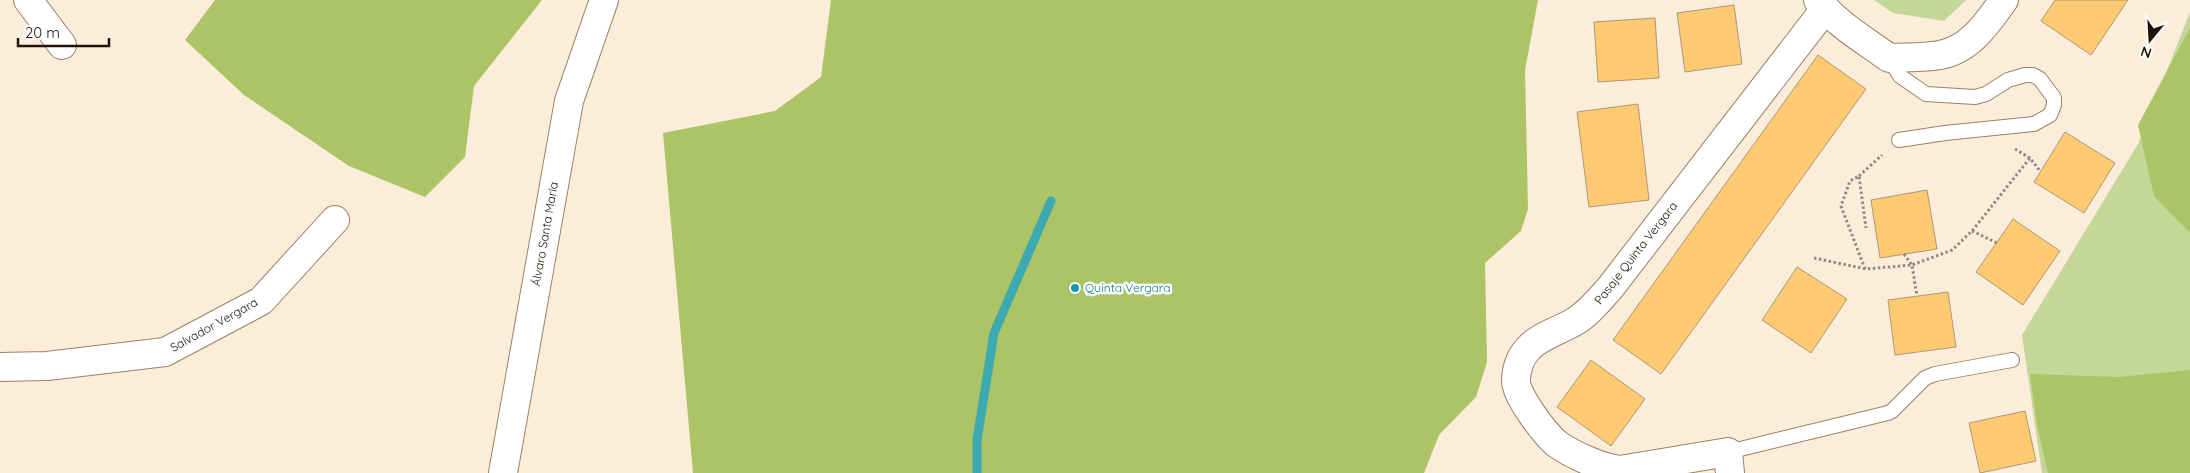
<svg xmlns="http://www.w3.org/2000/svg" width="2190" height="473" font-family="Quicksand,sans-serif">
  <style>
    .green { fill: #c5d699 }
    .forest { fill: #acc366 }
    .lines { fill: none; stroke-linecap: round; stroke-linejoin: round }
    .stream { stroke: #3caab1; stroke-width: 9 }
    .building { fill: #feca71; stroke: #ac9879 }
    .service-casing { stroke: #998265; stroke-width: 16 }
    .minor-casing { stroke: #998265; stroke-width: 30 }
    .path { stroke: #968a7b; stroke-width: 3; stroke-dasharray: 2.5 2.5; stroke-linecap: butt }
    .service { stroke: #fff; stroke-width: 14 }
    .minor { stroke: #fff; stroke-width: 28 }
    .culture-dot { fill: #0f9aa8; stroke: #fcfcfc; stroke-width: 2 }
    .labels { text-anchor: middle; stroke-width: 5; stroke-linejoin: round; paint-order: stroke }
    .street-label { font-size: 12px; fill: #1c1408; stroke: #fcfcfc }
    .culture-label { font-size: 12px; fill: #0d838f; stroke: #fcfcfc; text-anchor: start }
  </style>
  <rect width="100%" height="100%" fill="#fcedda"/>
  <path class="green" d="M1874 0H1966L1944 21 1893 13Z
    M2190 12V473H2042L2022 335 2138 144Z"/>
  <path class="forest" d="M215 0H542L474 86 465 157 425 197 349 166 244 95 185 40Z
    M831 0H1538L1525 70 1528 209 1521 231 1485 263 1487 362 1476 397 1439 435 1424 473H693L663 133 775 111 821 77Z
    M2190 28V233L2154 196 2138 125Z
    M2190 370V473H2048L2037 425 2030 374 2119 377Z"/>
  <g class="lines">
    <path class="stream" d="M977 473V440L994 333 1051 201"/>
  </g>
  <path class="building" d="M2055 0H2128L2091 55 2041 21Z
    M1734 5 1742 64 1685 72 1677 13Z
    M1655 18 1659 78 1598 82 1594 22Z
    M1818 55 1866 89 1661 374 1613 340Z
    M1638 104 1649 200 1589 207 1577 112Z
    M2065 132 2115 163 2084 213 2034 182Z
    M1927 190 1937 249 1880 258 1871 200Z
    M2013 219 2060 251 2023 305 1976 272Z
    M1797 267 1847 299 1811 353 1762 320Z
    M1948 292 1956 347 1895 355 1888 300Z
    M1591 360 1645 399 1611 446 1557 407Z
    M2025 411 2036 461 1980 473 1969 423Z"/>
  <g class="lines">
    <g class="service-casing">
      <path id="service" d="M1889 58 1900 76 1926 94 1975 97 1986 94 2008 80 2025 75H2033L2040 79 2054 98V105L2050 115 2034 124 1945 133 1899 140
        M1728 452 1888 413 1892 411 1925 378 1935 374 2012 360"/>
    </g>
    <g class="minor-casing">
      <path id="minor" d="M28 0 62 45
        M1818 0C1836 24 1866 41 1889 58 1906 57 1924 58 1940 55 1970 50 1988 22 2004 0
        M0 367 47 366 165 352 261 301 335 220
        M503 473 569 101 604 0
        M1730 473 1728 452 1620 470C1601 468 1573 455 1557 444 1545 434 1516 396 1516 381 1516 370 1520 357 1528 349 1539 336 1559 331 1574 322 1588 314 1599 300 1610 288L1825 9"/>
    </g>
    <path class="path" d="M2015 149 2030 158 2040 171
      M1859 176 1882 155
      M1972 231 1997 243
      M1904 254 1912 265 1917 296
      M1814 258 1866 269 1912 265 1952 250 1972 231 2030 158
      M1865 269 1841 206 1850 181 1859 176 1866 228"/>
    <use href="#service" class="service"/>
    <use href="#minor" class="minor"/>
  </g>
  <circle class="culture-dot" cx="1075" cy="288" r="5"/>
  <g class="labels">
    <g class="street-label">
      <text transform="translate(545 234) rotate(-80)" y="4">Álvaro Santa María</text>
      <text transform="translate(1636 253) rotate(-52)" y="4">Pasaje Quinta Vergara</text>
      <text transform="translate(214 325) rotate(-29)" y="4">Salvador Vergara</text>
    </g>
    <g class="culture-label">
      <text x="1085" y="292">Quinta Vergara</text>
    </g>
  </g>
  <g transform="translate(2150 40) rotate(198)" stroke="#fcfcfc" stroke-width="4" paint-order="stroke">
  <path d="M0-4L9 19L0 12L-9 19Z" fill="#1c1408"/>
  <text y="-8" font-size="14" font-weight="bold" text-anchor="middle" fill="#1c1408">N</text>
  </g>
  <path d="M18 38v8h91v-8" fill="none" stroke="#1c1408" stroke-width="2.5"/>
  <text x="25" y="38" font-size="15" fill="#1c1408" stroke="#fcfcfc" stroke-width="4" paint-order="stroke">20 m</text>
</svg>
